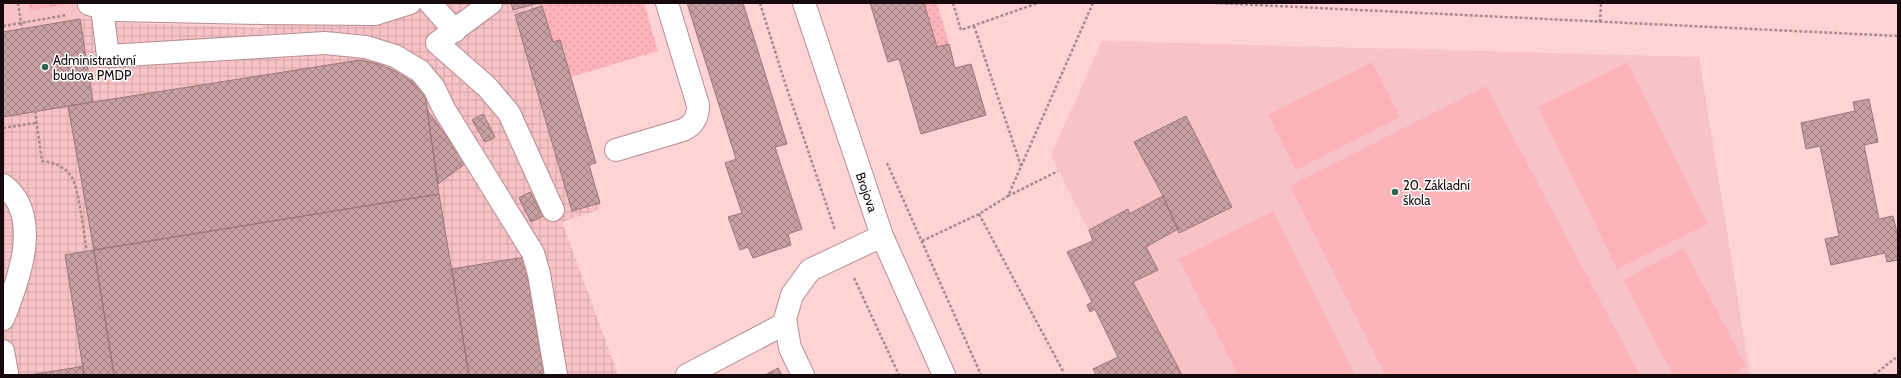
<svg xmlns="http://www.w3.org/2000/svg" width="1901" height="378" font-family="Cabin,sans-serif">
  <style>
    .built { fill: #f7c3c7 }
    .industrial { fill: url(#industrial-grid) }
    .grass { fill: url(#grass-tufts) }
    .park { fill: url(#park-dots) }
    .pitch { fill: #fcb4ba }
    .building { fill: url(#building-cross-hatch); stroke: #9c7578 }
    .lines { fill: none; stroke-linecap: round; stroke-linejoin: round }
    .minor-casing { stroke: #b68e91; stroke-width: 24 }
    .path { stroke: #ab8a8c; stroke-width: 2.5; stroke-dasharray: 3 2; stroke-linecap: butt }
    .minor { stroke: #fff; stroke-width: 22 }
    .poi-dot { fill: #2b6651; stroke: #fff; stroke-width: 1.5 }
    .labels { text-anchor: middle; stroke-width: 3; stroke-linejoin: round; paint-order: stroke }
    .poi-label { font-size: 13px; fill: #180a0c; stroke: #fff; text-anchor: start }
    .street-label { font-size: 13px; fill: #180a0c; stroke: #fff }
  </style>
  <defs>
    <pattern id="industrial-grid" width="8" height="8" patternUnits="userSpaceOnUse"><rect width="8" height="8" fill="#f7c3c7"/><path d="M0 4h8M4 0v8" fill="none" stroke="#d3a6aa"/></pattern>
    <pattern id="grass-tufts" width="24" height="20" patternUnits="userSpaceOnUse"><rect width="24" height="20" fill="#fcb4ba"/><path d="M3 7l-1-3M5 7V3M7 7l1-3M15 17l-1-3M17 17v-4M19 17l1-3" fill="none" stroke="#d7999f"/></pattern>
    <pattern id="park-dots" width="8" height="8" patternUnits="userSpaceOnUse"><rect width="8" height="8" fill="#fcb4ba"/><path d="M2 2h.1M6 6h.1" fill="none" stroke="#d7999f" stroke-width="1.8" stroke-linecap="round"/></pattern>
    <pattern id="building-cross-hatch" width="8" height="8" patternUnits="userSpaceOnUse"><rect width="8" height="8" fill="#c89fa2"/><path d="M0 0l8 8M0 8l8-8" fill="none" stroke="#a18082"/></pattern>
  </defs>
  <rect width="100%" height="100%" fill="#fed3d5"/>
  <path class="built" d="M3 3H76L82 11 90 18 80 19 93 102 3 117Z
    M1102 41 1699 57 1750 375H1096L1093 369 1118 357 1095 310 1090 312 1087 305 1092 301 1067 252 1093 240 1051 155Z"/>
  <path class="industrial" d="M260 3H541L552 42 560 40 571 77 596 163 589 165 601 209 562 222 618 375H3V117L93 102 80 19 90 18 104 22 263 28Z"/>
  <path class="grass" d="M29 3H75L30 11Z"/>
  <path class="park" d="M541 3H644L658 51 571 77 560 41 553 42Z
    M924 3H937L949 44 937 47Z"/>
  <path class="pitch" d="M1372 62 1400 117 1296 170 1268 115Z
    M1628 62 1708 224 1617 269 1538 107Z
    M1486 86 1640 375H1385L1290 186Z
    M1273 211 1355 375H1238L1179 259Z
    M1684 248 1746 366 1730 375H1673L1623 280Z"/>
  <path class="building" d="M511 3H538L513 10Z
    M687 3H743L787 144 775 147 802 229 788 234 791 245 753 258 748 247 740 250 728 217 742 213 725 163 736 159Z
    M870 3H924L937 47 949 44 955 68 971 64 986 115 921 134 899 59 888 62Z
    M542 6 553 42 560 40 596 163 589 165 600 203 572 211 515 15Z
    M80 19 93 102 3 117V32Z
    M360 60 378 64 395 71 411 81 425 94 439 194 94 250 68 106Z
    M1869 99 1878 142 1864 145 1879 219 1893 216 1898 237V260L1887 262 1885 253 1831 265 1825 239 1839 236 1820 146 1806 149 1801 123 1855 111 1853 102Z
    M427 110 466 163 438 184Z
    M483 114 495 137 485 142 472 120Z
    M1186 116 1232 207 1179 233 1163 196 1134 142Z
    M530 192 543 216 531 222 519 198Z
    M439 194 469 375H114L94 250Z
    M1163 196 1178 229 1146 247 1158 270 1133 282 1182 375H1096L1093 369 1118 357 1095 309 1090 312 1087 305 1092 302 1067 252 1093 241 1089 230 1128 209 1129 214Z
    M94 250 114 375H84L65 255Z
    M525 257 544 375H469L452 269Z
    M83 366 84 375H29L73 368Z
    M778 368 782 375H765Z"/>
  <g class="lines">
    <g class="minor-casing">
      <path id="minor" d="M430 3 455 31
        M491 3 437 43 487 87 509 113 553 210
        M804 3 882 236 944 375
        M89 4 102 8 117 10 262 13 375 14 410 3
        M102 8 108 56 325 43 366 47 395 56 420 71 434 88 444 109 533 253 539 274 556 375
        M616 150 683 130C694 125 698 117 698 105L667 3
        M3 185C43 215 19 280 3 319
        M3 351 7 373
        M687 375 786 323
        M803 375 790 348 785 319 792 295 810 270 882 236"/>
    </g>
    <path class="path" d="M18 3 22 29
      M760 3 784 80 835 230
      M953 3 961 30 1038 3
      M1215 3 1898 36
      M1600 22 1601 3
      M3 26 67 15
      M974 26 1021 166
      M35 111 42 161C53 162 65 167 71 176 79 187 84 236 87 252
      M3 128 36 123
      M887 163 981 375
      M1008 196 1058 171
      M979 214 1064 373
      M922 241 979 214 1008 196 1093 3
      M854 278 899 375
      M1874 375 1898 356"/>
    <use href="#minor" class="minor"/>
  </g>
  <g class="poi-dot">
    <circle cx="45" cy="67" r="4"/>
    <circle cx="1395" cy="192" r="4"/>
  </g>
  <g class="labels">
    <g class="poi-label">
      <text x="53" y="65">Administrativní<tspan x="53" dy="15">budova PMDP</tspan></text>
      <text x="1403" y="190">20. Základní<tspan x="1403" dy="15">škola</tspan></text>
    </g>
    <g class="street-label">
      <text transform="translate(867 192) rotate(71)" y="5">Brojova</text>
    </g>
  </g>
  <rect width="1901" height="378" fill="none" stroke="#180a0c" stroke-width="8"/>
</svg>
